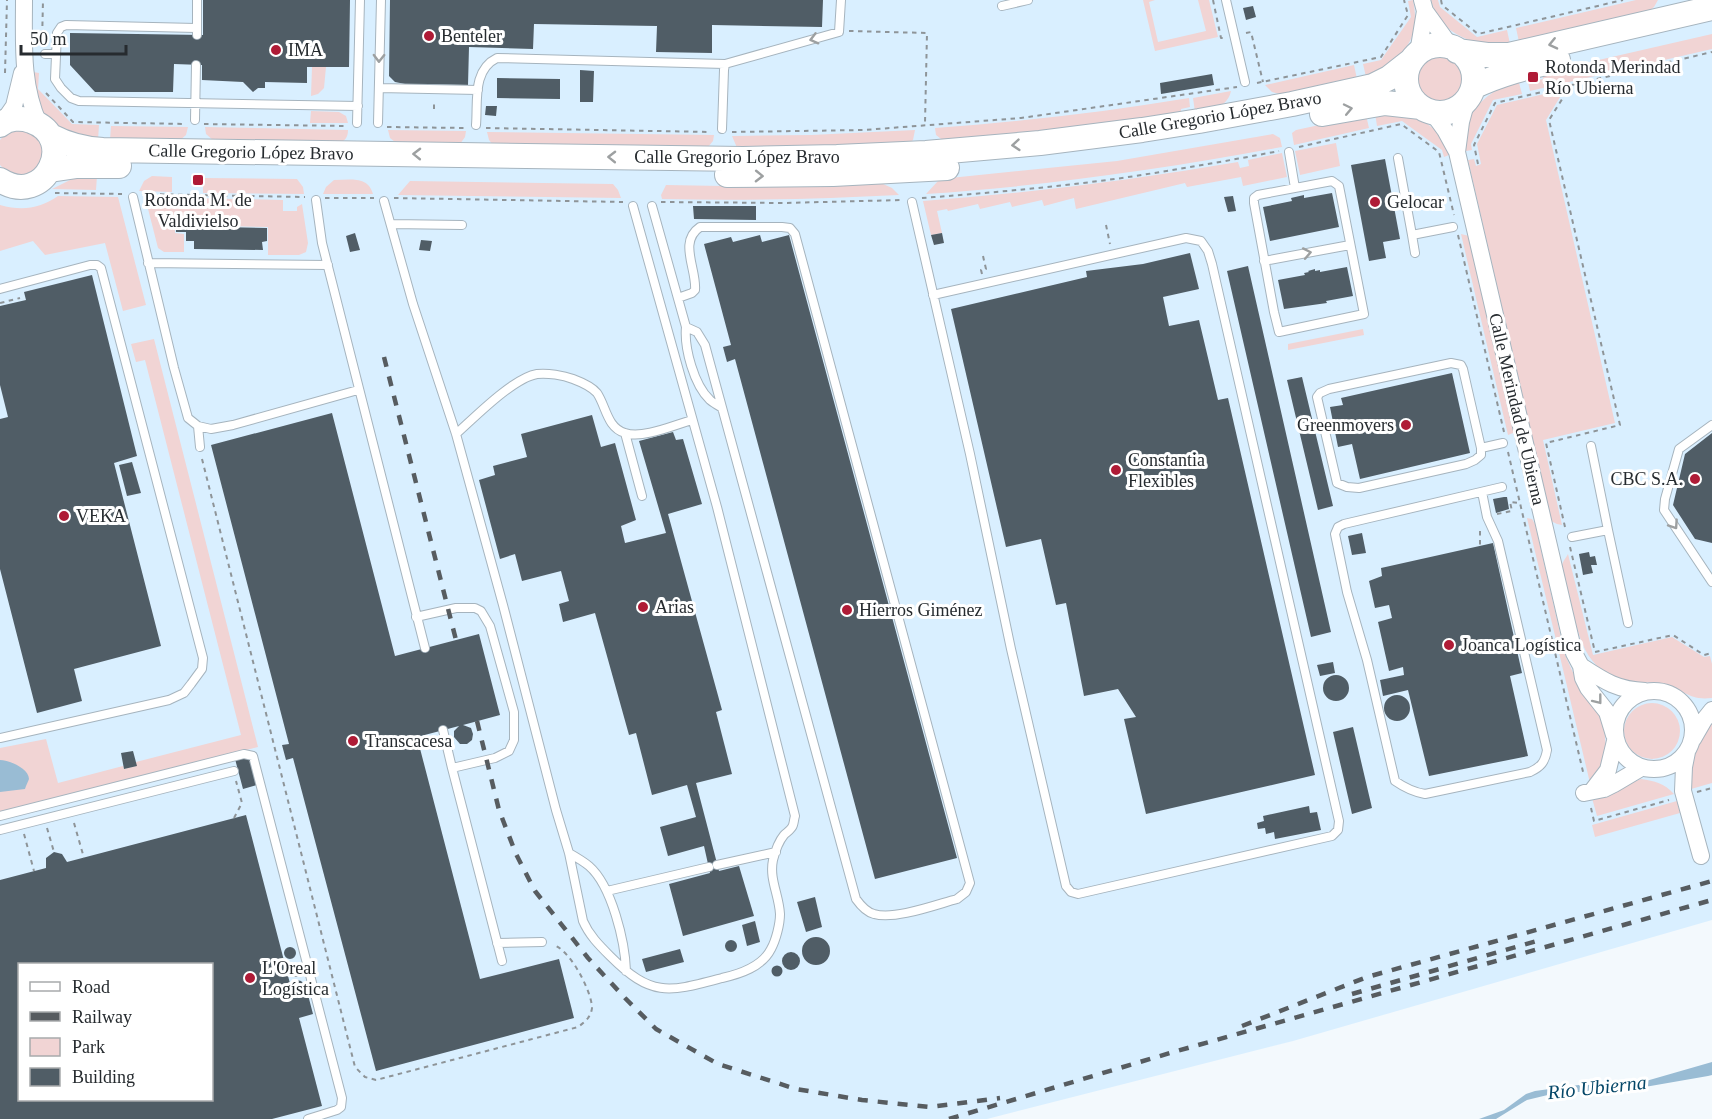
<svg xmlns="http://www.w3.org/2000/svg" width="1712" height="1119" font-family="Georgia,serif">
  <style>
    .built { fill: #d9efff; fill-rule: evenodd }
    .green { fill: #f1d4d4 }
    .water { fill: #99bcd4 }
    .building { fill: #505d66; fill-rule: evenodd }
    .lines { fill: none; stroke-linecap: round; stroke-linejoin: round }
    .lane-casing { stroke: #a6b4be; stroke-width: 10 }
    .street-casing { stroke: #a6b4be; stroke-width: 18 }
    .secondary-casing { stroke: #a6b4be; stroke-width: 26 }
    .path { stroke: #8e9498; stroke-width: 2; stroke-dasharray: 4.5 4.5; stroke-linecap: butt }
    .lane { stroke: #fff; stroke-width: 8 }
    .street { stroke: #fff; stroke-width: 16 }
    .secondary { stroke: #fff; stroke-width: 24 }
    .rail { stroke: #575c60; stroke-width: 4.5; stroke-dasharray: 10 10; stroke-linecap: butt }
    .oneway { stroke: #9da0a1 }
    .poi-dot { fill: #af1b36; stroke: #fff; stroke-width: 2 }
    .labels { text-anchor: middle; stroke-width: 6; stroke-linejoin: round; paint-order: stroke }
    .poi-label { font-size: 18px; fill: #262b2f; stroke: #fff; text-anchor: start }
    .street-label { font-size: 18px; fill: #262b2f; stroke: #fff }
    .water-label { font-size: 20px; font-style: italic; fill: #054768; stroke: #fff }
  </style>
  <rect width="100%" height="100%" fill="#f3f9fd"/>
  <path class="built" d="M0 0H1712V920L1293 1041 987 1119H0ZM20 964H212V1100H20Z"/>
  <path class="green" d="M1143 0H1155L1149 2 1158 42 1206 31 1198 0H1209L1218 37 1155 51Z
    M1413 0C1422 44 1400 58 1366 77L1363 64 1381 60 1411 17 1408 1Z
    M1431 0H1438L1440 7 1477 37 1507 30 1510 44C1476 47 1440 36 1431 0Z
    M1636 0H1658L1654 7 1647 13 1519 42 1516 28Z
    M1712 34V49L1530 91 1528 82 1543 79 1542 73Z
    M1418 79a22 22 0 1 1 44 0a22 22 0 1 1-44 0Z
    M1354 65 1357 79 1283 95 1272 92 1265 85Z
    M312 67H326L324 88 318 94 311 96Z
    M33 72 39 73 38 89 72 124 99 125 98 140C77 139 45 128 38 106 35 95 35 83 33 72Z
    M1518 79 1522 94 1493 100 1471 144 1472 150 1466 151C1462 110 1484 95 1518 79Z
    M1565 89 1546 120 1615 423 1543 440 1562 525 1557 524 1551 521 1468 160 1474 159 1476 166 1481 164 1477 144 1497 105Z
    M1231 91C1227 109 1210 109 1195 112L1193 98Z
    M1189 98 1190 107 1181 109V114L945 142 936 135 935 128C1020 122 1105 112 1189 98Z
    M311 111 339 112 346 116 348 123H310Z
    M1375 113C1401 116 1425 113 1441 138 1444 144 1447 149 1449 155L1444 157 1442 150 1402 121 1377 126Z
    M1366 115 1369 128 1294 145 1292 133 1296 130Z
    M111 126 188 127 186 135 179 141 110 140Z
    M205 127 348 130C348 136 346 140 340 143L214 141 206 134Z
    M20 129 40 139 44 155 37 170 22 176 7 172 0 165V140L6 133Z
    M388 130 466 131 465 137 460 144 395 142 390 138Z
    M915 130 913 140 908 144 738 150 732 136 811 135Z
    M487 132 714 135 713 141 708 147 494 146 489 140Z
    M1273 134 1280 138 1282 147C1164 169 1046 186 926 194L938 181 950 178 1117 161Z
    M1336 143 1340 166 1300 175 1295 151Z
    M1282 153 1287 177 1243 186 1241 177 1187 187 1185 183 1076 209 1074 198 1044 206 1042 200 1012 207 1010 202 980 209 978 204 948 211 947 209 937 211 942 233 931 235 923 201C1029 193 1134 180 1238 162L1240 168 1249 166 1248 160Z
    M97 176 96 190 52 189 76 177Z
    M152 176 172 177V192L139 191 144 181Z
    M203 178 297 179 303 187 304 194 203 193Z
    M334 180C350 180 368 176 373 194H323L326 187Z
    M410 181 613 184 618 190 621 198 398 195Z
    M881 183 892 188 899 195C820 199 741 201 662 199L661 195 666 185 723 186Z
    M58 196 118 197 146 305 123 311 105 243 45 255 33 241 0 251V205C22 211 39 209 58 196Z
    M145 197 283 200V211H297V207L302 204 308 243 306 252 299 255H268V227L220 226V220L175 219V233L184 234V252H164L158 248Z
    M1461 234 1469 236 1513 430V433L1508 435Z
    M1363 329 1364 335 1288 350V344Z
    M154 339 258 747 0 812V748L46 739 58 783 123 766 124 769 136 766V762L241 735 145 360 136 362 131 344Z
    M1527 518 1532 519 1535 524 1565 655 1580 688 1596 708 1604 726 1606 748 1603 768 1590 783Z
    M1568 554 1593 655 1672 637 1704 657 1710 656 1712 664V698C1688 701 1684 689 1665 684 1653 681 1640 684 1628 682 1584 672 1578 635 1570 598 1567 588 1562 576 1562 566 1562 562 1566 558 1568 554Z
    M1624 731a28 28 0 1 1 56 0a28 28 0 1 1-56 0Z
    M1712 721V783L1691 789 1692 762 1703 732Z
    M1641 779C1655 781 1664 783 1674 794L1597 816 1592 798Z
    M1677 801 1680 813 1595 837 1592 825Z"/>
  <path class="water" d="M0 760C8 760 29 768 29 779 28 782 26 785 25 789L0 792Z
    M1712 1062V1075L1708 1076 1639 1088 1606 1087 1588 1092H1560L1527 1100 1496 1119H1479L1504 1110 1526 1094 1535 1091 1593 1083 1620 1084 1646 1081Z"/>
  <path class="building" d="M203 0H350L349 67H307V83L265 82V88H258L253 92 243 82 202 80V65L174 64 173 92H95L70 65V33L203 35Z
    M390 0H823L822 27 712 25V53L656 52 657 26 534 24 533 49 469 47 468 85 405 84 395 82 389 76Z
    M1253 6 1256 17 1246 20 1243 8Z
    M580 70 594 71 593 102H580Z
    M1212 74 1214 85 1161 94 1160 83Z
    M497 78 560 79V99L497 98Z
    M486 106H497L496 116 485 115Z
    M1385 159 1400 239 1383 242 1386 258 1369 261 1351 165Z
    M1332 193 1339 227 1270 241 1263 207 1292 201 1291 198 1304 195V198Z
    M1233 196 1236 211 1228 212 1224 197Z
    M693 206H756V220L694 219Z
    M176 220 220 221V227L267 228V241L262 242 263 250 194 249V241H186V232H176Z
    M355 233 360 250 350 252 346 236Z
    M942 233 944 243 934 245 931 235Z
    M760 235 762 242 789 235 957 858 875 879 735 359 727 362 723 347 731 345 704 244 731 237 733 242Z
    M421 240 432 241 430 251 419 250Z
    M1190 253 1199 289 1163 297 1169 326 1199 320 1218 400 1228 398 1315 775 1146 814 1124 719 1136 717 1118 689 1084 696 1066 603 1056 605 1041 539 1006 547 951 309 1087 277 1086 271 1143 264Z
    M1248 266 1331 632 1311 637 1227 271Z
    M1347 267 1353 296 1326 301 1327 303 1284 309 1278 280 1305 275 1304 273 1309 272 1308 271 1315 269V271L1320 270V272Z
    M92 275 137 456 114 463 161 646 74 669 82 701 37 713 0 569V419L8 417 0 385V306L26 300 24 292Z
    M1452 373 1470 453 1360 479 1352 444 1338 447 1330 407 1343 405 1341 398Z
    M1302 377 1333 506 1318 510 1287 380Z
    M332 413 395 656 479 634 500 715 463 725 471 728 473 734 472 740 467 744H460L454 737V731L459 726 417 737 480 979 559 959 574 1018 376 1071 293 758 286 760 282 745 289 744 211 445Z
    M592 415 601 447 615 443 636 520 621 526 625 543 666 533 639 441 673 432 676 440 683 439 702 504 668 514 722 710 716 712 732 774 696 783 719 871 739 866 754 916 683 936 669 884 710 873 704 846 668 856 660 827 696 817 687 785 652 795 636 733 629 735 595 613 563 622 559 604 569 601 561 571 522 581 515 554 500 559 479 480 495 475 493 466 527 457 521 434Z
    M1712 433V543L1695 539 1673 505 1685 454Z
    M132 462 141 493 127 496 119 465Z
    M1504 497H1507L1509 509 1496 513 1493 499Z
    M1362 533 1366 553 1352 555 1348 536Z
    M1493 543 1522 673 1510 676 1528 756 1429 776 1408 690 1383 696 1380 680 1404 675 1403 667 1389 671 1378 622 1392 618 1389 605 1375 608 1369 581 1382 576 1381 568Z
    M1589 552 1590 557 1595 556 1597 565H1591L1593 573 1583 575 1579 554Z
    M1333 662 1335 673 1320 676 1317 665Z
    M1323 688a13 13 0 1 1 26 0a13 13 0 1 1-26 0Z
    M1384 708a13 13 0 1 1 26 0a13 13 0 1 1-26 0Z
    M1353 727 1372 808 1352 814 1333 732Z
    M133 751 137 766 124 769 121 753Z
    M246 756 251 760 257 785 243 789 235 759Z
    M1309 806 1310 813 1317 812 1321 830 1275 839 1274 832 1266 834 1265 828 1258 829 1257 823 1264 821 1263 816Z
    M246 815 293 995 299 994 294 991 292 987 293 983 297 980 301 981 305 985V990L301 993 307 991 313 1014 299 1018 322 1106 272 1119H0V880L46 868V858L54 852 62 854 67 862ZM20 964H212V1100H20Z
    M815 897 822 927 806 932 797 902Z
    M755 921 760 942 747 946 742 925Z
    M802 951a14 14 0 1 1 28 0a14 14 0 1 1-28 0Z
    M725 946a6 6 0 1 1 12 0a6 6 0 1 1-12 0Z
    M284 953a6 6 0 1 1 12 0a6 6 0 1 1-12 0Z
    M680 949 684 962 646 972 642 959Z
    M782 961a9 9 0 1 1 18 0a9 9 0 1 1-18 0Z
    M289 971a6 6 0 1 1 12 0a6 6 0 1 1-12 0Z
    M771.5 971a5.5 5.5 0 1 1 11 0a5.5 5.5 0 1 1-11 0Z"/>
  <g class="lines">
    <g class="lane-casing">
      <path id="lane" d="M1226 0 1245 82
        M1002 6 1028 0
        M196 28 66 25 61 27 57 33 55 79 61 88 71 98 79 101 358 106
        M197 35V0
        M45 54H56
        M379 88 478 90
        M195 120 196 65
        M357 123 360 0
        M378 123 381 0
        M476 125C478 102 472 70 497 58L725 64
        M722 129 724 70 725 64 839 32 841 0
        M1289 152 1295 188
        M1398 158 1412 235 1453 227
        M1332 181 1339 186 1364 314 1279 332 1274 312 1254 203V198L1258 195Z
        M133 197 174 368 188 418 198 426 211 429 233 425 358 390
        M316 200 322 243 425 648
        M384 201 413 304 456 434 503 605 556 810 569 853 583 921C589 935 599 945 610 956 652 998 669 992 722 978 740 974 762 967 771 949 776 940 780 924 780 914 779 895 769 879 773 860 775 852 779 841 784 835 787 832 792 829 793 825 794 822 794 819 795 816L717 507 633 206
        M912 202 970 454 1011 649 1066 886 1071 892 1078 894 1332 836 1338 830 1339 821 1212 264 1208 251 1201 241 1186 238 933 295
        M652 206 686 327 697 332 705 345 856 899C861 906 866 912 874 914 895 920 935 905 957 899L966 892 970 883 795 234 790 228 782 227H700C678 242 697 269 695 290L692 293 678 298
        M391 224 462 225
        M1412 235 1415 253
        M1264 261 1350 245
        M148 263 328 265
        M0 289 90 265H97L101 268 203 658 202 669 191 684 184 693 169 700 0 738
        M686 327C684 348 694 385 710 400 713 403 718 405 722 408
        M1451 363 1461 365 1463 369 1481 448V455L1475 460 1466 464 1359 488 1347 487 1337 483 1317 397 1320 393 1329 389Z
        M1712 425 1679 449 1665 499 1664 510 1712 582
        M198 426 200 447
        M625 433 642 496
        M456 434C474 418 513 378 537 374 548 373 563 375 573 379 581 382 591 386 597 393 606 406 607 428 625 433 643 439 674 425 692 420
        M1481 448 1503 443
        M1482 492 1487 517 1498 541 1547 750C1545 762 1541 767 1530 772L1425 794C1413 792 1405 788 1395 781L1367 660 1347 592 1335 534 1338 527 1344 524 1502 487
        M1608 530 1628 623
        M1572 537 1608 530 1591 446
        M416 617 456 608H475L481 611 490 626 514 712V740L509 751 495 758 452 768 502 961
        M443 730 452 768
        M0 816 244 754 253 756 342 1098 341 1107 337 1110 308 1119
        M0 830 234 771
        M569 853C576 857 583 861 589 866 612 886 625 942 626 971
        M717 865 776 852
        M607 891 709 867
        M497 943 542 942"/>
    </g>
    <g class="street-casing">
      <path id="street" d="M24 0C24 43 21 84 39 124
        M1425 11 1451 47
        M1418 53 1425 11 1422 0
        M1432 112 1445 130 1457 152 1574 653 1581 666 1583 678 1588 688 1607 712 1614 735
        M3 122 14 106 22 73
        M1457 152 1461 122 1467 100
        M1581 666C1604 681 1617 690 1645 691
        M1615 730a39 39 0 1 1 78 0a39 39 0 1 1-78 0Z
        M1693 739 1704 720 1712 710
        M1687 752 1684 767 1683 791 1701 856
        M1592 791 1608 770 1615 741
        M1584 793 1604 789 1614 784 1641 768"/>
    </g>
    <g class="secondary-casing">
      <path id="secondary" d="M1406 79a34 34 0 1 1 68 0a34 34 0 1 1-68 0Z
        M1457 51 1487 55H1509L1712 8
        M1473 87C1500 74 1528 67 1558 60
        M1322 114 1385 103 1421 107
        M0 125C8 118 21 117 31 121 79 138 45 209 0 180
        M51 136C68 145 84 149 103 150L743 159 837 157 926 153 1040 143 1142 130 1199 121 1292 104 1373 86 1389 78 1412 60
        M50 170 77 166H119
        M727 175 833 174 947 168"/>
    </g>
    <path class="path" d="M1213 0 1221 38H1223
      M1441 0 1442 5 1478 34 1623 0
      M849 31 927 33 925 123
      M1246 33 1251 32 1263 82
      M42 44 43 0
      M5 73 7 0
      M1257 83 1381 57 1408 15 1404 0
      M46 93 73 122 186 124
      M434 109V101
      M204 124 345 126
      M387 127 465 128
      M486 128 711 132
      M732 132 864 130 1021 118 1237 87
      M1299 147 1401 124 1439 152 1454 215
      M1478 164 1474 145 1495 103 1712 52
      M55 193 122 194
      M142 194 305 197
      M325 198H374
      M394 198 623 202
      M922 198C989 193 1056 187 1122 178 1175 170 1227 161 1279 151
      M661 202 784 203 902 200
      M1106 225 1110 244
      M1458 235 1504 432
      M982 274 981 270 986 269 983 256
      M0 303 20 298
      M1508 452 1584 776
      M202 459 355 1067 365 1077 376 1080 578 1027C585 1022 591 1017 592 1008 592 992 570 949 553 945
      M1497 514 1512 511 1510 502 1520 503
      M1565 527 1546 443 1620 425 1549 120 1571 85
      M1480 531V546
      M1570 547 1595 652 1673 635 1704 655 1712 653
      M1697 792 1712 788
      M1591 808 1594 821 1669 800
      M234 818 242 803 236 781
      M74 823 84 858
      M47 828 54 852
      M24 834 34 871"/>
    <use href="#lane" class="lane"/>
    <use href="#street" class="street"/>
    <use href="#secondary" class="secondary"/>
    <path class="rail" d="M384 357 456 640
      M477 721 499 810 516 854 535 891 588 958 625 998 656 1029 718 1064 796 1089 862 1100 930 1107 1000 1098
      M1352 994 1537 941
      M1242 1026 1367 977 1712 881
      M949 1119 1170 1053 1712 900"/>
  </g>
  <defs><path id="oneway-chevron" d="M-2-3.5L2.5 0L-2 3.5" fill="none" stroke-width="1.6" stroke-linecap="round" stroke-linejoin="round" transform="scale(1.5)"/></defs>
  <g class="oneway">
    <use href="#oneway-chevron" transform="translate(814 39) rotate(165)"/>
    <use href="#oneway-chevron" transform="translate(1553 44) rotate(167)"/>
    <use href="#oneway-chevron" transform="translate(379 58) rotate(91)"/>
    <use href="#oneway-chevron" transform="translate(1348 109) rotate(-12)"/>
    <use href="#oneway-chevron" transform="translate(1016 145) rotate(175)"/>
    <use href="#oneway-chevron" transform="translate(417 154) rotate(-179)"/>
    <use href="#oneway-chevron" transform="translate(612 157) rotate(-179)"/>
    <use href="#oneway-chevron" transform="translate(759 176) rotate(1)"/>
    <use href="#oneway-chevron" transform="translate(1307 253) rotate(-11)"/>
    <use href="#oneway-chevron" transform="translate(1674 525) rotate(56)"/>
    <use href="#oneway-chevron" transform="translate(1598 700) rotate(52)"/>
  </g>
  <g class="poi-dot">
    <circle cx="429" cy="36" r="6"/>
    <circle cx="276" cy="50" r="6"/>
    <rect x="1527" y="71" width="12" height="12" rx="3"/>
    <rect x="192" y="174" width="12" height="12" rx="3"/>
    <circle cx="1375" cy="202" r="6"/>
    <circle cx="1406" cy="425" r="6"/>
    <circle cx="1116" cy="470" r="6"/>
    <circle cx="1695" cy="479" r="6"/>
    <circle cx="64" cy="516" r="6"/>
    <circle cx="643" cy="607" r="6"/>
    <circle cx="847" cy="610" r="6"/>
    <circle cx="1449" cy="645" r="6"/>
    <circle cx="353" cy="741" r="6"/>
    <circle cx="250" cy="978" r="6"/>
  </g>
  <g class="labels">
    <g class="poi-label">
      <text x="441" y="42">Benteler</text>
      <text x="288" y="56">IMA</text>
      <text x="1545" y="73">Rotonda Merindad<tspan x="1545" dy="21">Río Ubierna</tspan></text>
      <text x="198" y="206" text-anchor="middle">Rotonda M. de<tspan x="198" dy="21">Valdivielso</tspan></text>
      <text x="1387" y="208">Gelocar</text>
      <text x="1394" y="431" text-anchor="end">Greenmovers</text>
      <text x="1128" y="466">Constantia<tspan x="1128" dy="21">Flexibles</tspan></text>
      <text x="1683" y="485" text-anchor="end">CBC S.A.</text>
      <text x="76" y="522">VEKA</text>
      <text x="655" y="613">Arias</text>
      <text x="859" y="616">Hierros Giménez</text>
      <text x="1461" y="651">Joanca Logística</text>
      <text x="365" y="747">Transcacesa</text>
      <text x="262" y="974">L'Oreal<tspan x="262" dy="21">Logística</tspan></text>
    </g>
    <g class="street-label">
      <text transform="translate(1220 115) rotate(-10)" y="6">Calle Gregorio López Bravo</text>
      <text transform="translate(251 152) rotate(1)" y="6">Calle Gregorio López Bravo</text>
      <text x="737" y="163">Calle Gregorio López Bravo</text>
      <text transform="translate(1517 409) rotate(77)" y="6">Calle Merindad de Ubierna</text>
    </g>
    <g class="water-label">
      <text transform="translate(1597 1087) rotate(-6)" y="7">Río Ubierna</text>
    </g>
  </g>
  <rect x="18" y="963" width="195" height="138" fill="#ffffff" stroke="#a8aaac" stroke-width="1.5"/>
  <rect x="30" y="982" width="30" height="9" fill="#ffffff" stroke="#a8aaac" stroke-width="1.5"/>
  <text x="72" y="993" font-size="18" fill="#262b2f">Road</text>
  <rect x="30" y="1012" width="30" height="9" fill="#575c60" stroke="#a8aaac" stroke-width="1.5"/>
  <text x="72" y="1023" font-size="18" fill="#262b2f">Railway</text>
  <rect x="30" y="1038" width="30" height="18" fill="#f1d4d4" stroke="#a8aaac" stroke-width="1.5"/>
  <text x="72" y="1053" font-size="18" fill="#262b2f">Park</text>
  <rect x="30" y="1068" width="30" height="18" fill="#505d66" stroke="#a8aaac" stroke-width="1.5"/>
  <text x="72" y="1083" font-size="18" fill="#262b2f">Building</text>
  <path d="M21 45v9h105v-9" fill="none" stroke="#262b2f" stroke-width="3"/>
  <text x="30" y="45" font-size="18" fill="#262b2f" stroke="#ffffff" stroke-width="4.5" paint-order="stroke">50 m</text>
</svg>
